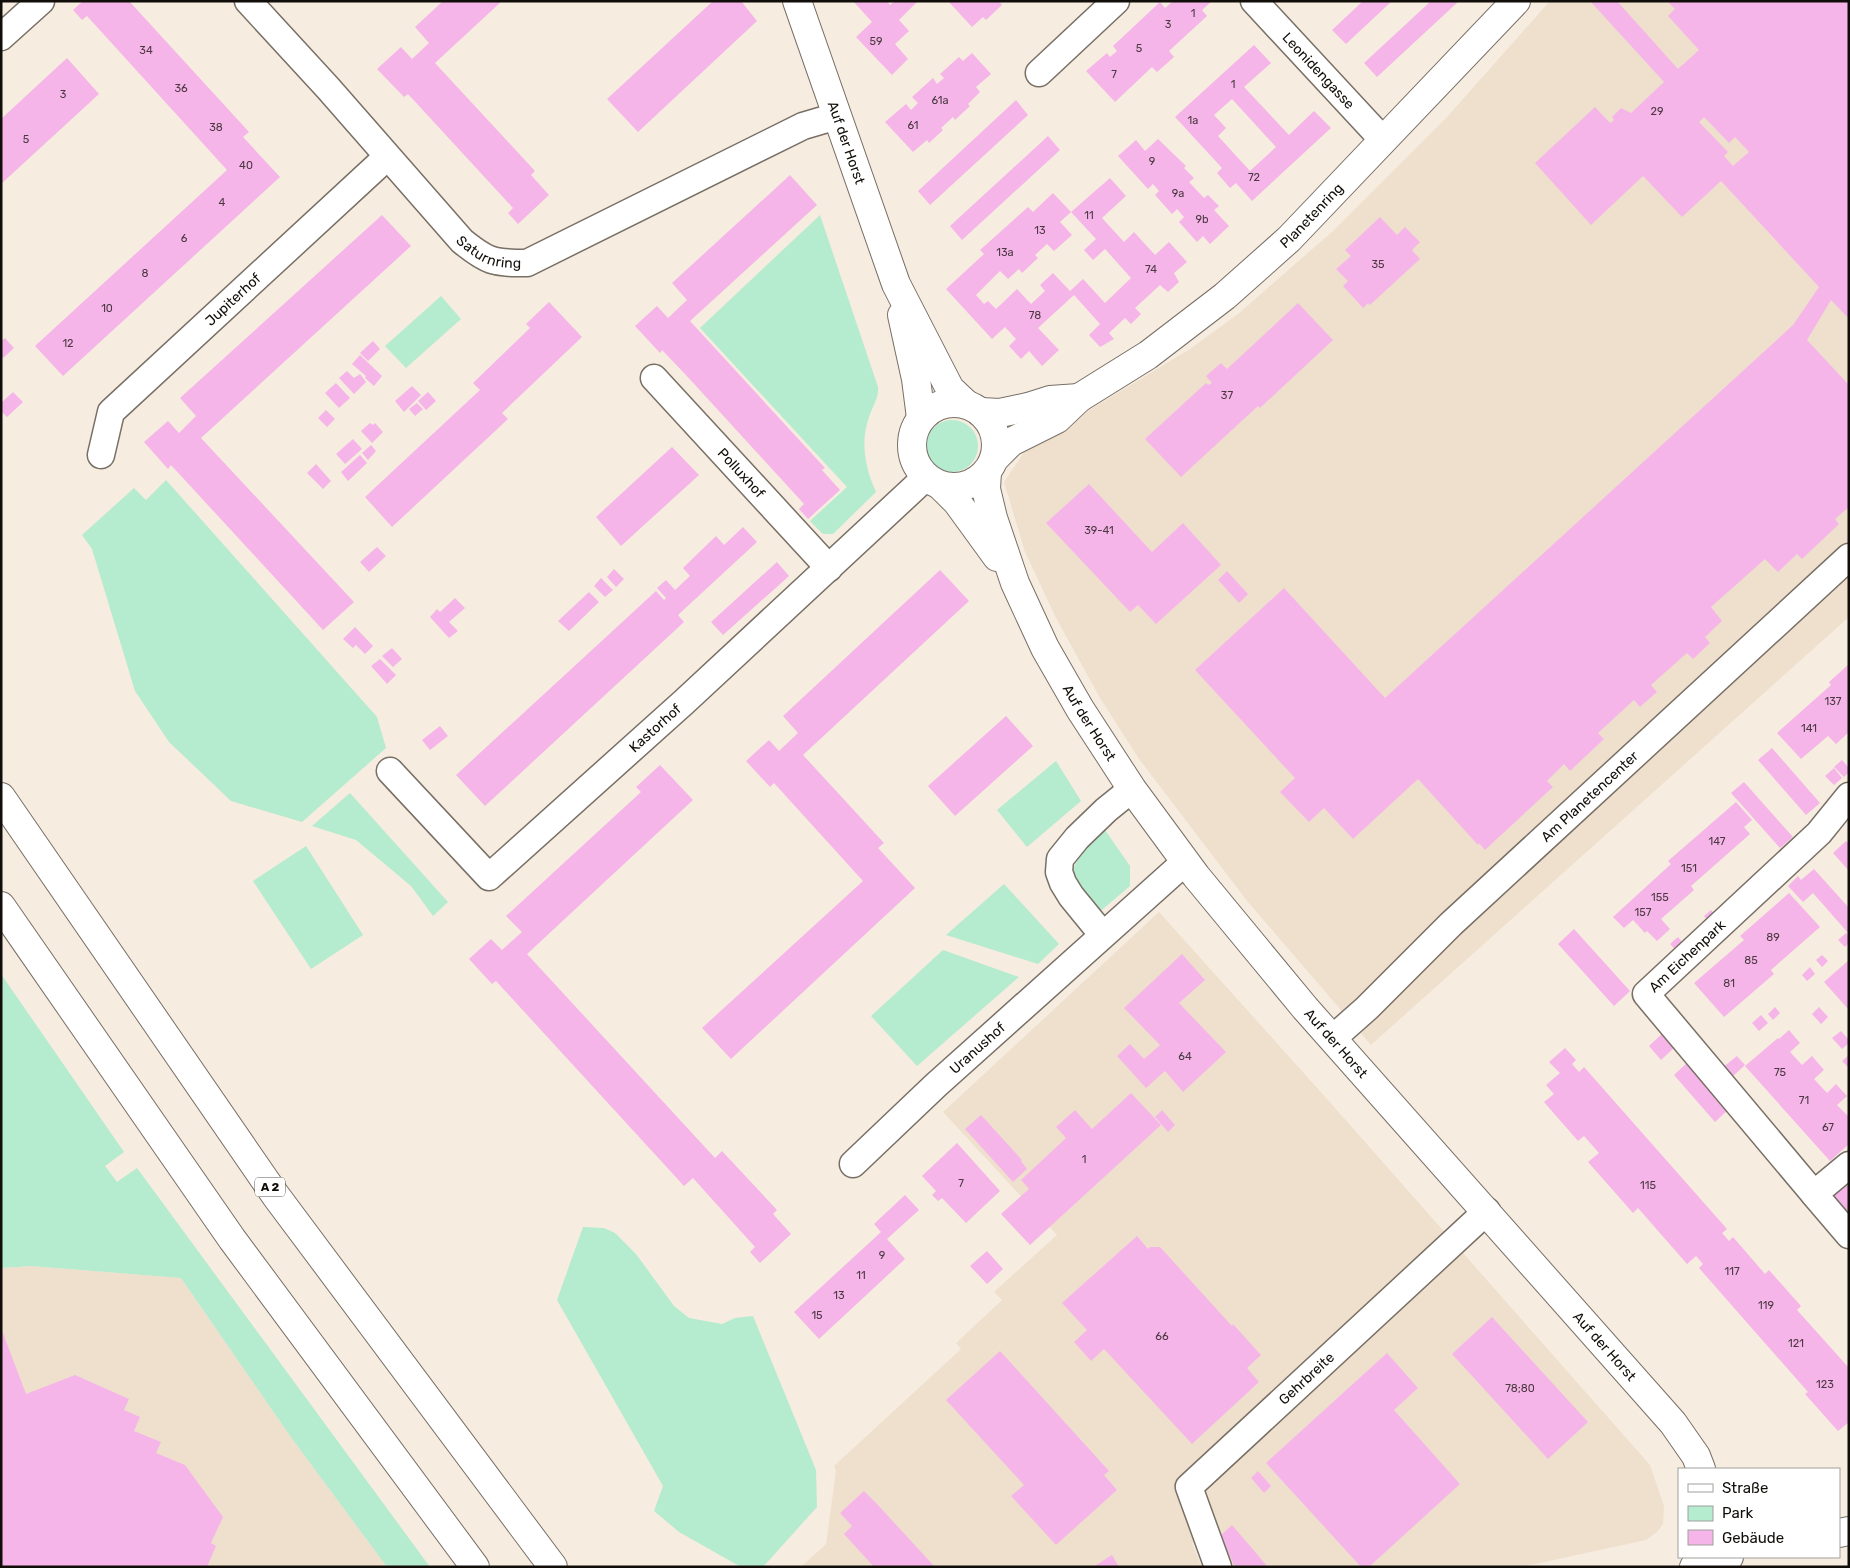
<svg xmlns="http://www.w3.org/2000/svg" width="1850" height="1568" font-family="Rubik,sans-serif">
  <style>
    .built { fill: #efe0ce }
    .green { fill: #b5ebcf }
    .building { fill: #f6b5e8; fill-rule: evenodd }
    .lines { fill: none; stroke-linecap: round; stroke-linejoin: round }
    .street-casing { stroke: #786f65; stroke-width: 29 }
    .secondary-casing { stroke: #786f65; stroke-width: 30 }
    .highway-casing { stroke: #786f65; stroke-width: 30 }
    .street { stroke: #fff; stroke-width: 26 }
    .secondary { stroke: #fff; stroke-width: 28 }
    .highway { stroke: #fff; stroke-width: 28 }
    .labels { text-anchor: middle; stroke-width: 4; stroke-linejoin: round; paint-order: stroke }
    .number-label { font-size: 11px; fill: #4a3842 }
    .shield { fill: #fff; stroke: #585654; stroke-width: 1 }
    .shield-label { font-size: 12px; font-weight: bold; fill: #110e0a }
    .street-label { font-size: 14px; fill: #110e0a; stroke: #fff }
  </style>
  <rect width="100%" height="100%" fill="#f6ece0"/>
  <path class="built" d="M1550 1H1849V617L1371 1045 1248 902 1139 759 1100 698 1056 618 1025 552 1004 482 1027 448 1190 349 1238 314 1333 231 1447 117Z
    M1159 912 1328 1100 1650 1465 1664 1506 1663 1524 1657 1532 1646 1540 1522 1567H1228L1214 1533 1192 1543 1202 1567H801L826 1544 836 1471 834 1466 961 1349 956 1343 1002 1300 994 1292 1057 1235 943 1112Z
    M31 1266 181 1278 290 1436 387 1567H1V1268Z"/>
  <path class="green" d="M820 215 878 387C879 398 872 407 869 417 860 442 865 468 876 492L833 534H823L810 521 847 487 700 328Z
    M441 296 461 319 406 368 385 346Z
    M926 446a26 26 0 1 1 52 0a26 26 0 1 1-52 0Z
    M166 480 377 717 386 748 302 822 231 801 169 742 135 691 92 549 82 535 134 488 146 500Z
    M1056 761 1081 801 1027 847 997 810Z
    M350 793 448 902 433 916 411 886 356 840 312 826Z
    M1105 830 1130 866V886L1097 914C1091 906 1078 895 1074 886 1064 867 1093 841 1105 830Z
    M306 846 363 935 311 969 253 881Z
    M1004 884 1059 944 1038 964 946 935Z
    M943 950 1019 977 917 1066 871 1016Z
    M1 974 124 1152 105 1166 117 1182 137 1168 430 1567H387L290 1436 181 1278 31 1266 1 1268Z
    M583 1227 604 1228 615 1233 636 1254 674 1306 689 1318 722 1324 735 1318 753 1316 816 1470 817 1507 763 1567H741L679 1532 654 1511 663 1486 557 1300Z"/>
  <path class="building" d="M83 1H129L249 132 243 137 280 177 63 376 35 346 227 170 87 16 82 20 73 10Z
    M443 1H502L435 63 535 171 531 175 549 195 518 224 508 213 513 208 408 94 404 97 377 69 401 47 412 59 429 43 415 27Z
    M713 1H741L757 21 638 132 607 99Z
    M853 1H887L890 5 895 1H918L899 20 909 31 895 44 908 59 892 75 856 37 872 22Z
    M948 1H999L1002 5 986 20 983 17 972 27Z
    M1173 1H1212L1202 10 1207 16 1169 51 1174 57 1157 72 1152 67 1115 102 1086 71 1107 53 1110 57 1117 51 1113 46 1160 2 1165 8Z
    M1363 1H1392L1346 44 1332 30Z
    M1431 1H1459L1377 77 1364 63Z
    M1590 1H1617L1678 69 1699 50 1668 16 1675 9 1667 1H1849V319L1831 300 1807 340 1849 385V507L1835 519 1839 524 1802 559 1797 554 1778 572 1765 559 1711 607 1722 621 1705 637 1710 643 1693 659 1687 653 1651 685 1657 692 1640 707 1634 700 1598 733 1604 739 1570 771 1564 764 1547 781 1553 787 1485 850 1479 843 1478 845 1418 779 1353 839 1324 808 1309 822 1280 792 1295 778 1195 670 1284 588 1385 698 1793 325 1819 287 1721 181 1682 217 1643 176 1591 225 1535 163 1595 107 1610 123 1614 120 1612 117 1621 108 1631 113 1664 82ZM1704 117 1729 143 1735 137 1749 152 1733 166 1724 156 1728 152 1699 122Z
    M1254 45 1271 63 1244 87 1289 135 1314 111 1331 128 1252 201 1236 183 1230 188 1217 173 1222 168 1175 117ZM1232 99 1276 147 1250 171 1218 136 1226 128 1214 115Z
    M972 53 991 74 976 87 980 92 968 104 970 106 955 120 953 117 941 128 943 130 929 143 927 140 913 152 885 122 906 104 911 110 918 103 912 97 933 78 937 84 944 78 940 74 959 57 963 61Z
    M67 58 99 94 1 184V119Z
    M1016 100 1028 115 930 205 918 191Z
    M1048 136 1060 150 962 240 950 226Z
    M1158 139 1186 166 1184 168 1194 178 1189 182 1204 198 1208 195 1219 206 1214 210 1229 226 1210 244 1203 236 1197 242 1179 222 1184 217 1177 209 1172 214 1155 195 1159 191 1153 184 1148 189 1118 156 1136 140 1145 151Z
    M790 175 817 205 690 321 825 468 822 470 840 490 808 519 799 509 804 504 685 374 662 350 660 353 635 326 657 306 668 318 687 300 672 283Z
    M1110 178 1126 196 1102 218 1124 242 1134 232 1155 255 1169 242 1187 262 1174 273 1179 282 1168 292 1160 285 1135 308 1141 314 1131 324 1125 318 1109 333 1114 339 1100 347 1089 335 1100 324 1074 295 1038 328 1059 350 1042 366 1029 351 1021 359 1009 346 1016 339 1005 327 992 339 946 289 984 254 980 250 1028 207 1033 212 1053 193 1071 212 1060 222 1072 235 1054 251 1047 244 1035 255 1038 258 1022 273 1019 269 1008 279 1000 271 976 295 984 304 988 301 996 309 1017 289 1031 304 1045 291 1040 285 1053 273 1070 291 1083 279 1105 303 1131 278 1105 249 1093 260 1084 250 1096 239 1071 212Z
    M382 215 411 246 201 438 354 602 323 630 171 465 168 469 144 442 168 421 179 433 196 416 180 398Z
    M1380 217 1397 235 1405 227 1420 242 1412 250 1420 259 1370 305 1368 303 1363 308 1343 286 1348 281 1336 269 1351 256 1345 250Z
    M549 302 582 337 502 413 508 419 392 527 365 497 480 390 473 383 530 328 526 324Z
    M1298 303 1333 340 1260 408 1258 406 1181 477 1145 439 1206 383 1208 385 1212 383 1206 376 1221 363 1227 369Z
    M5 338 14 348 3 358 1 356V341Z
    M373 341 380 349 368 361 360 353Z
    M360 355 382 376 374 386 365 378 366 376 352 364Z
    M347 371 354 378 360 374 366 382 354 394 339 378Z
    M336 383 350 398 339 408 325 393Z
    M412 386 421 395 404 412 395 401Z
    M13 392 23 402 7 417 1 411V403Z
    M428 392 436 401 426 410 418 401Z
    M417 403 423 409 415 416 409 409Z
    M326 410 335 419 327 427 318 418Z
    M370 423 373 425 375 423 383 432 372 443 361 431Z
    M353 439 362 449 345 464 336 454Z
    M371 445 376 451 368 460 362 453Z
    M672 447 699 475 621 546 596 517Z
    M360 455 367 463 348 481 341 472Z
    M316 464 331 481 323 489 307 473Z
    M1089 484 1152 552 1183 523 1221 565 1156 624 1138 605 1130 612 1046 523Z
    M743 527 757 542 678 615 684 622 485 806 456 775 656 591 664 600 666 598 657 588 666 580 675 590 690 576 683 568 716 536 724 545Z
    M377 547 386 556 369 572 360 562Z
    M777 562 789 576 723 635 711 622Z
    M614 569 624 579 616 587 607 577Z
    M940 570 969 601 803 755 884 843 878 848 915 888 731 1059 702 1028 863 881 774 783 770 787 746 761 769 740 779 751 798 733 783 716Z
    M1227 571 1248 594 1239 603 1218 580Z
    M601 578 613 590 605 597 594 586Z
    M589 592 599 602 569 631 558 621Z
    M455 598 465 608 449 622 458 631 449 638 430 617 437 609 440 612Z
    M355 627 373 646 365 654 356 645 353 648 343 639Z
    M392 648 402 659 393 667 382 656Z
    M380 659 396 675 387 684 371 666Z
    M1849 664V732L1836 744 1828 736 1801 759 1777 733 1831 685 1829 682Z
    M1006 716 1033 746 955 816 928 786Z
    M440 726 448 736 430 750 422 740Z
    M1772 748 1820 803 1806 815 1758 760Z
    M1842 760 1849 768V772L1844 777 1834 767Z
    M660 765 693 800 527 954 715 1158 722 1151 777 1210 773 1214 791 1234 760 1263 750 1252 755 1247 693 1178 684 1186 496 981 492 984 469 959 491 939 502 950 522 932 506 916 641 792 636 787Z
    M1834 768 1842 778 1834 785 1825 776Z
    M1744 782 1793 837 1780 848 1731 793Z
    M1736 802 1752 820 1744 827 1750 834 1691 886 1694 890 1661 919 1670 929 1657 941 1647 931 1645 933 1633 920 1624 928 1613 917 1671 864 1668 861Z
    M1846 841 1849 844V871L1833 853Z
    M1814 869 1849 908V934L1813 893 1803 902 1788 886 1798 876 1801 880Z
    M1789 893 1820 927 1771 970 1774 974 1724 1017 1694 983 1744 940 1740 936Z
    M1711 910 1716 916 1709 923 1704 916Z
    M1574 929 1630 991 1614 1006 1558 944Z
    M1846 933 1849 936V943L1845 947 1838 940Z
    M1678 937 1684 944 1677 951 1670 944Z
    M1182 954 1205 980 1179 1003 1226 1052 1183 1092 1165 1071 1146 1088 1117 1056 1130 1044 1144 1059 1160 1045 1124 1008Z
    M1822 955 1828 961 1822 967 1816 960Z
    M1849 960V1010L1824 982Z
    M1810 967 1815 974 1807 981 1802 975Z
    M1775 1007 1780 1013 1773 1020 1768 1014Z
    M1819 1007 1828 1017 1821 1024 1812 1014Z
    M1761 1015 1768 1023 1759 1031 1752 1023Z
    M1789 1030 1800 1043 1790 1052 1802 1065 1812 1056 1824 1070 1814 1079 1827 1093 1836 1084 1847 1096 1837 1105 1849 1117V1144L1830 1161 1745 1066 1778 1038 1779 1039Z
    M1841 1031 1849 1040V1043L1842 1049 1832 1038Z
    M1664 1032 1676 1046 1661 1060 1649 1046Z
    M1565 1048 1576 1060 1572 1064 1579 1072 1584 1067 1727 1229 1722 1233 1729 1241 1733 1237 1765 1274 1769 1270 1801 1306 1797 1310 1849 1368V1422L1838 1431 1805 1394 1808 1392 1699 1268 1703 1264 1696 1256 1687 1264 1638 1208 1633 1213 1588 1162 1599 1153 1584 1136 1578 1141 1544 1102 1554 1094 1546 1085 1560 1073 1549 1062Z
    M1849 1055V1068L1842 1061Z
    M1737 1056 1745 1065 1731 1078 1722 1068Z
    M1689 1061 1731 1107 1715 1122 1674 1075Z
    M1131 1093 1161 1125 1030 1245 1001 1214 1029 1189 1021 1180 1066 1138 1056 1127 1075 1110 1092 1129Z
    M1162 1110 1175 1125 1168 1132 1155 1117Z
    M981 1115 1022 1160 1021 1161 1027 1169 1013 1182 965 1129Z
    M957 1143 1000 1191 966 1223 942 1198 938 1201 932 1195 936 1191 922 1176Z
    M1846 1184 1849 1187V1209L1839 1218 1826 1203Z
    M905 1195 919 1210 887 1239 905 1259 819 1339 794 1312 881 1232 874 1224Z
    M1137 1236 1148 1249 1150 1247H1160L1232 1326 1233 1324 1261 1355 1247 1368 1259 1382 1192 1444 1104 1349 1091 1361 1074 1342 1087 1330 1062 1303Z
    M987 1251 1003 1269 987 1284 970 1266Z
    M1492 1317 1588 1422 1548 1459 1452 1354Z
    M1 1328 26 1394 75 1375 129 1399 124 1410 140 1417 134 1431 161 1442 156 1453 185 1465 223 1517 211 1543 216 1546 207 1567H1Z
    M1000 1351 1109 1471 1104 1475 1117 1490 1056 1545 1011 1496 1024 1485 946 1400Z
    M1387 1353 1418 1388 1394 1410 1460 1484 1369 1567H1361L1266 1463Z
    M1258 1471 1271 1486 1264 1493 1251 1478Z
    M864 1491 877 1504 935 1567H874L844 1534 852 1526 840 1513Z
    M1232 1525 1268 1567H1235L1220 1536Z
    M1112 1555 1119 1567H1093Z"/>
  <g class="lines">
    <g class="street-casing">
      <g id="street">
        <path id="s1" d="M248 1 328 88 462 241C488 262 493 263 527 263L803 126 837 116"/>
        <path id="s2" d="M1254 1 1383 140"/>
        <path d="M1 37 41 1"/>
        <path d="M1039 73 1116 1"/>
        <path id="s3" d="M654 378 829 568"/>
        <path id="s4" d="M101 455 111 412 387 157"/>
        <path id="s5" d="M390 771 489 877 684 702 925 478"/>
        <path d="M1849 796 1819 833 1646 994 1814 1194 1849 1165"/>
        <path d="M1102 934 1071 896 1063 883 1059 872 1060 859 1077 838 1106 810 1132 789"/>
        <path id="s6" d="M1332 1039 1367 1008 1451 924 1849 557"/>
        <path id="s7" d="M853 1164 936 1085 1185 862"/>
        <path d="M1814 1194 1849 1235"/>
        <path id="s8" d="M1218 1567 1189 1487 1487 1211"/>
      </g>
    </g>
    <g class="secondary-casing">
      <g id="secondary">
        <path id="s9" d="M797 1 896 284 950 389 966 404"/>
        <path d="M902 315 916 379 921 418"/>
        <circle cx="954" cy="445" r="42"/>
        <path d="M981 412 1000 413 1028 407 1050 400 1079 398"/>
        <path id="s10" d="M995 458 1011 442 1057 419 1079 398 1148 355 1225 296 1289 239 1516 1"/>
        <path id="s11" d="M987 472 986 489 993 518 1015 583 1045 648 1080 709 1132 789 1196 876 1305 1008 1673 1423 1696 1456 1701 1469"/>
        <path d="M941 486 957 502 997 557"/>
        <path d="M1839 1533 1849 1531"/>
        <path d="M1694 1567 1729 1557"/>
      </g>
    </g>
    <g class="highway-casing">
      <path id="highway" d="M1 797 276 1196 553 1567
        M1 906 232 1239 475 1567"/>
    </g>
    <use href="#street" class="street"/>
    <use href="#secondary" class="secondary"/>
    <use href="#highway" class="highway"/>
  </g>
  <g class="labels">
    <g class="number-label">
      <text x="1193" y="17">1</text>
      <text x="1168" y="28">3</text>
      <text x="876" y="45">59</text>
      <text x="1139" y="52">5</text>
      <text x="146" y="54">34</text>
      <text x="1114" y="78">7</text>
      <text x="1233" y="88">1</text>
      <text x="181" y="92">36</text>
      <text x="63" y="98">3</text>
      <text x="940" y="104">61a</text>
      <text x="1657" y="115">29</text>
      <text x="1193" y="124">1a</text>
      <text x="913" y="129">61</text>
      <text x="216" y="131">38</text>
      <text x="26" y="143">5</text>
      <text x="1152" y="165">9</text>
      <text x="246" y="169">40</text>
      <text x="1254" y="181">72</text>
      <text x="1178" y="197">9a</text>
      <text x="222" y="206">4</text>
      <text x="1089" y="219">11</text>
      <text x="1202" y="223">9b</text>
      <text x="1040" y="234">13</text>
      <text x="184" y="242">6</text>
      <text x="1005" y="256">13a</text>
      <text x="1378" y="268">35</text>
      <text x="1151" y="273">74</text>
      <text x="145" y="277">8</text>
      <text x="107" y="312">10</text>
      <text x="1035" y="319">78</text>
      <text x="68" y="347">12</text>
      <text x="1227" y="399">37</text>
      <text x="1099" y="534">39-41</text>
      <text x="1833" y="705">137</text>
      <text x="1809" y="732">141</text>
      <text x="1717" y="845">147</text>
      <text x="1689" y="872">151</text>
      <text x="1660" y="901">155</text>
      <text x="1643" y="916">157</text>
      <text x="1773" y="941">89</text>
      <text x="1751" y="964">85</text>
      <text x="1729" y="987">81</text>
      <text x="1185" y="1060">64</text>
      <text x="1780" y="1076">75</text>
      <text x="1804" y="1104">71</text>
      <text x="1828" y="1131">67</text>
      <text x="1084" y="1163">1</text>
      <text x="961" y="1187">7</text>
      <text x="1648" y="1189">115</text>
      <text x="882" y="1259">9</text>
      <text x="1732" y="1275">117</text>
      <text x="861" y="1279">11</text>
      <text x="839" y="1299">13</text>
      <text x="1766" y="1309">119</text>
      <text x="817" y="1319">15</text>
      <text x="1162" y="1340">66</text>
      <text x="1796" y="1347">121</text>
      <text x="1825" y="1388">123</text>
      <text x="1520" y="1392">78;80</text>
    </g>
    <rect class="shield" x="255" y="1177.5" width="30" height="19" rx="4"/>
    <g class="shield-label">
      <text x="270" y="1191">A 2</text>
    </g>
    <g class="street-label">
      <text dy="5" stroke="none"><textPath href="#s2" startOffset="95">Leonidengasse</textPath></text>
      <text dy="5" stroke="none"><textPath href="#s9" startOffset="150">Auf der Horst</textPath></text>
      <text dy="5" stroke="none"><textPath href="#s10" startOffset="401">Planetenring</textPath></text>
      <text dy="5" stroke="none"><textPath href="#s1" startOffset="352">Saturnring</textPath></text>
      <text dy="5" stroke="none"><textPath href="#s4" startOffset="210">Jupiterhof</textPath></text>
      <text dy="5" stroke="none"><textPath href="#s3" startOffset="129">Polluxhof</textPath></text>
      <text dy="5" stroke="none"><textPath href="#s11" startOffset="274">Auf der Horst</textPath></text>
      <text dy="5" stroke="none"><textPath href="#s5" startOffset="368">Kastorhof</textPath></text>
      <text dy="5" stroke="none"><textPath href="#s6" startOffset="354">Am Planetencenter</textPath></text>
      <text transform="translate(1687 956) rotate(-43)" y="5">Am Eichenpark</text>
      <text dy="5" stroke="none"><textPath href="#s11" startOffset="679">Auf der Horst</textPath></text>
      <text dy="5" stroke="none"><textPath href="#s7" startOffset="170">Uranushof</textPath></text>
      <text dy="5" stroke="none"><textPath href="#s11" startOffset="1084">Auf der Horst</textPath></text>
      <text dy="5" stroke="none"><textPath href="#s8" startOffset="245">Gehrbreite</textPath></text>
    </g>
  </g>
  <rect width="1850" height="1568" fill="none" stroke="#110e0a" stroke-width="5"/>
  <rect x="1678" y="1468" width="162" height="90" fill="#ffffff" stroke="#a09f9d"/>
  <rect x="1688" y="1484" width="25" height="8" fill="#ffffff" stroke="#a09f9d"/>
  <text x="1722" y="1493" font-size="15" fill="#110e0a">Straße</text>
  <rect x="1688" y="1506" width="25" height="15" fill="#b5ebcf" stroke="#a09f9d"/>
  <text x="1722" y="1518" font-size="15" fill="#110e0a">Park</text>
  <rect x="1688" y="1530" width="25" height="15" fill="#f6b5e8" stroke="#a09f9d"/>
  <text x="1722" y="1543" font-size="15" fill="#110e0a">Gebäude</text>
</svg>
